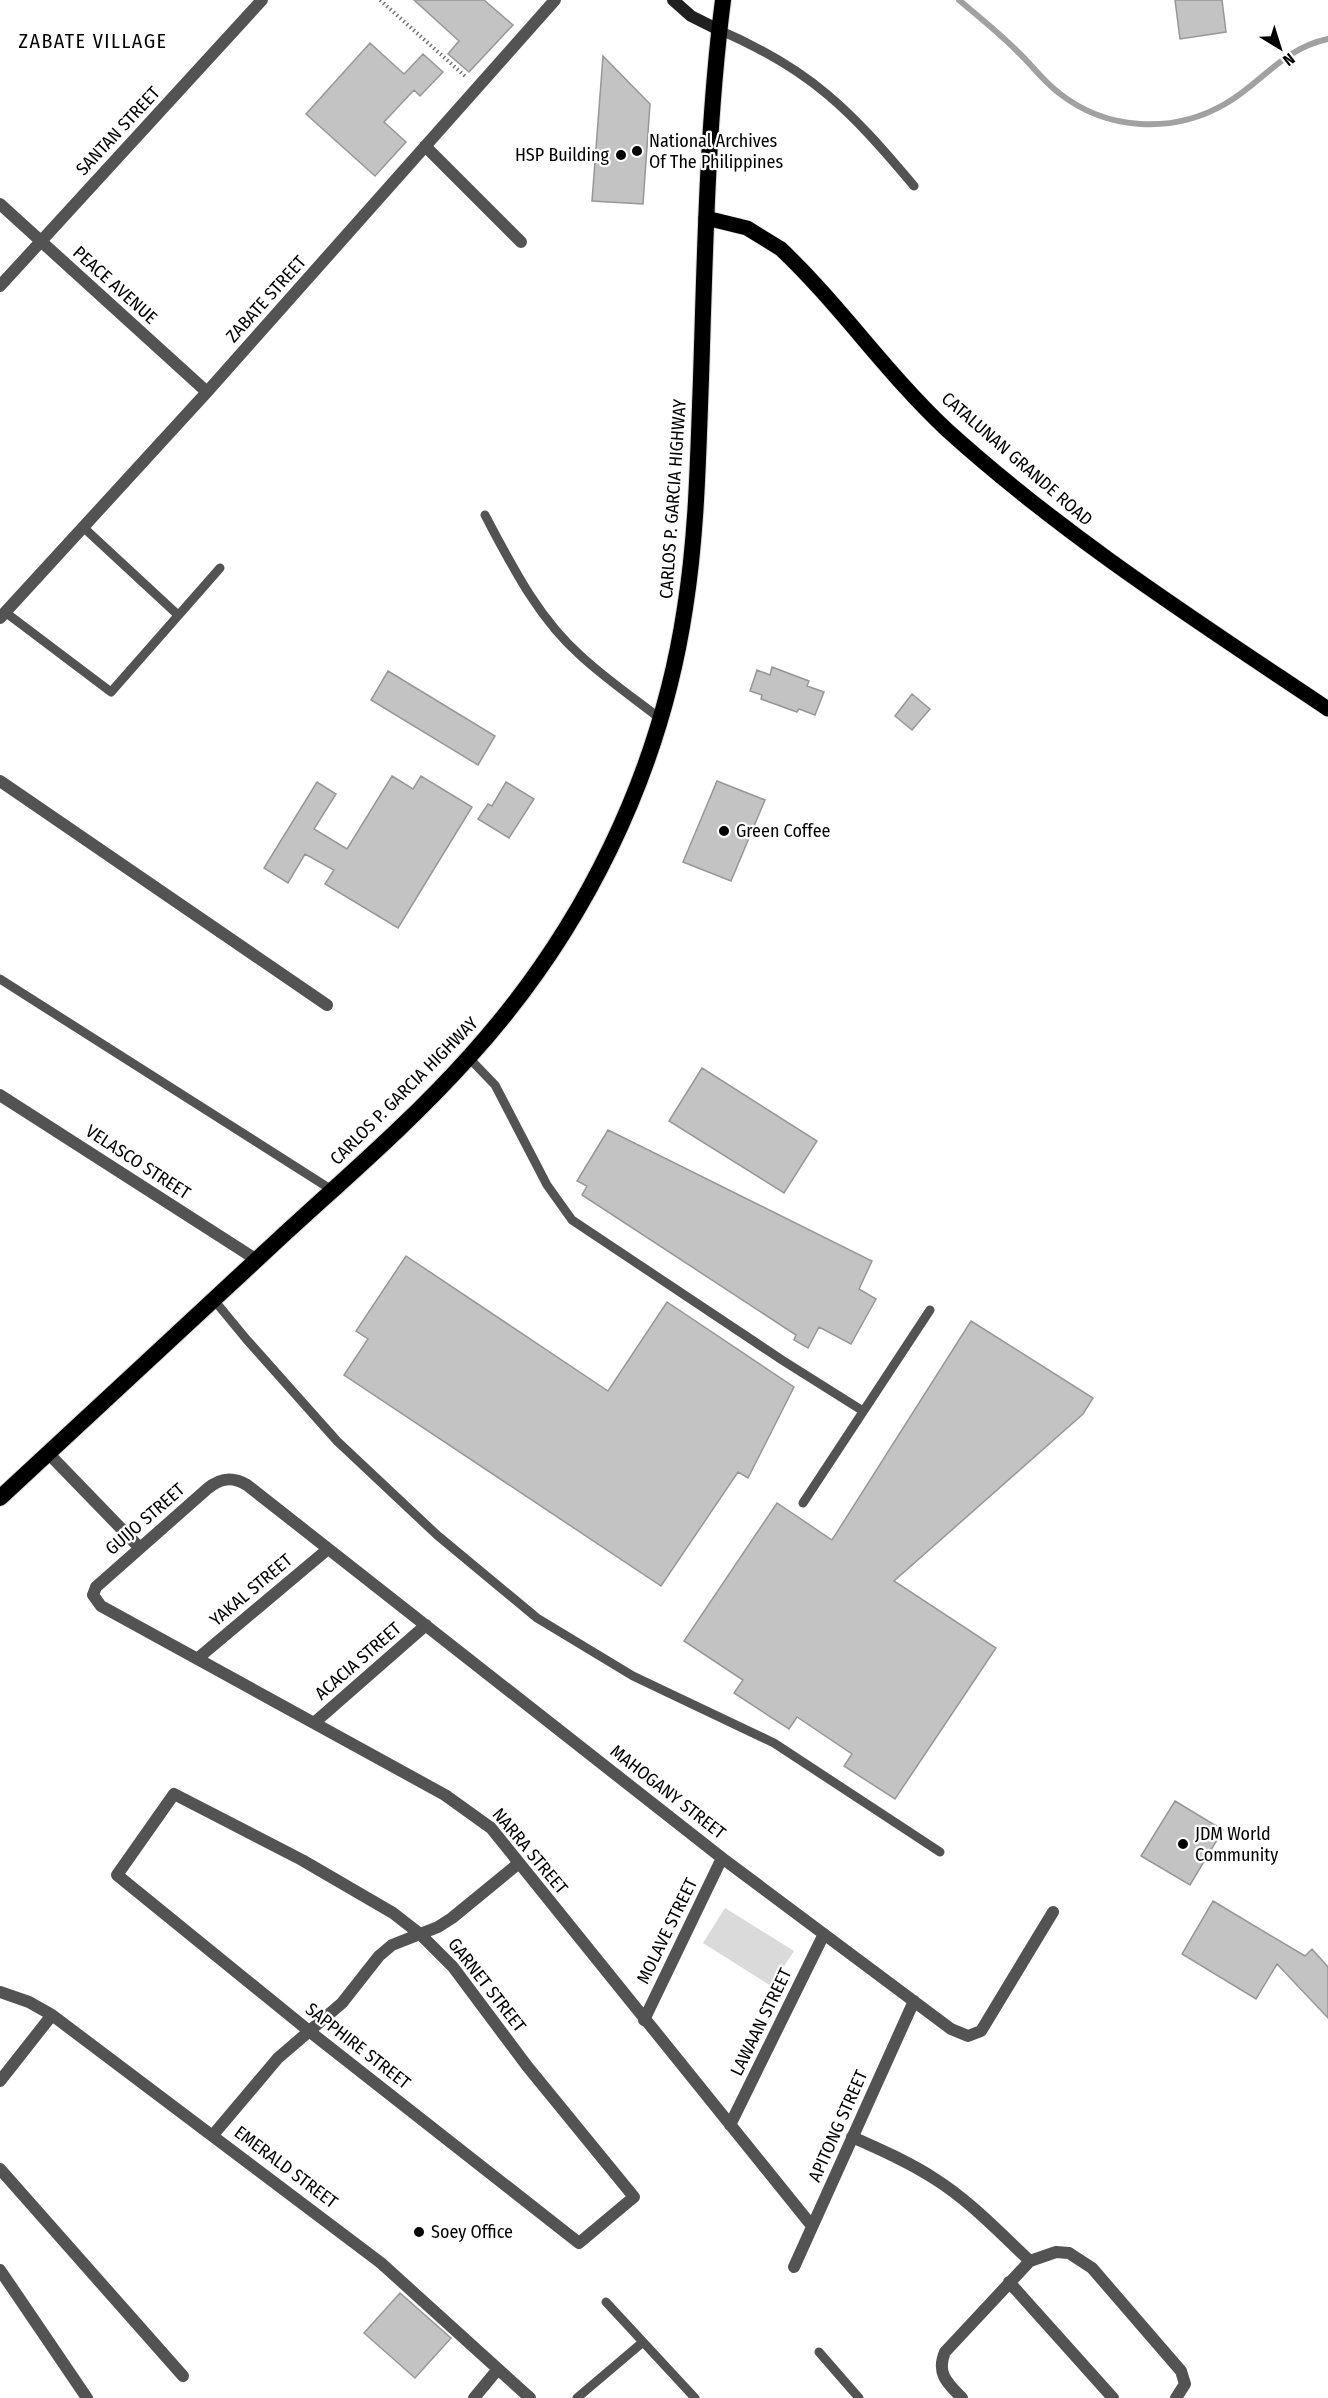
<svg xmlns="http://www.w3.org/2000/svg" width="1328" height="2398" font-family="'Fira Sans Condensed',sans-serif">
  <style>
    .green { fill: #dadada }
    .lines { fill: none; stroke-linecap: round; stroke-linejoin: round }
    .stream { stroke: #a1a1a1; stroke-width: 6 }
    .building { fill: #c3c3c3; stroke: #979797; stroke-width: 1.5 }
    .primary-casing { stroke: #dbdbdb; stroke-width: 16 }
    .trunk-casing { stroke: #dbdbdb; stroke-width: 18 }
    .path { stroke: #757575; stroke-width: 4; stroke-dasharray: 1.5 3; stroke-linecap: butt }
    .service { stroke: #535353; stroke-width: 9 }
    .minor { stroke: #535353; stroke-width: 12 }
    .secondary { stroke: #202020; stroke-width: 12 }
    .primary { stroke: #000; stroke-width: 15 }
    .trunk { stroke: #000; stroke-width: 16 }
    .poi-dot { fill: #000; stroke: #fff; stroke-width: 2 }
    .labels { text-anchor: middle; stroke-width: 4.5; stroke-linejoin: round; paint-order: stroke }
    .street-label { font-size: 18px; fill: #000; stroke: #fff }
    .poi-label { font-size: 18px; fill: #000; stroke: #fff; text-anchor: start }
    .neighbourhood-label { font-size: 20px; letter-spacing: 1.5px; fill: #000; stroke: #fff }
  </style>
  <rect width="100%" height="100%" fill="#fff"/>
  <path class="green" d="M725 1908 794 1951 771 1986 703 1943Z"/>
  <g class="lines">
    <path class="stream" d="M959 0C979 17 999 33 1017 51 1032 65 1043 81 1059 93 1107 131 1173 134 1225 104 1263 82 1282 49 1328 39"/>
  </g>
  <path class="building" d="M414 0H484L513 25 469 72 448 54 459 41Z
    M1175 0H1222L1226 32 1180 39Z
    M370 43 404 74 423 54 443 72 420 96 414 90 384 122 406 142 375 176 306 114Z
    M603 56 650 104 643 204 592 201Z
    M772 667 809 681 807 686 824 692 815 715 799 709 797 712 761 699 762 695 750 691 757 670 770 675Z
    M388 671 495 736 478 765 371 700Z
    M912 694 930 709 912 730 895 716Z
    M392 776 413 789 421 776 472 807 398 928 325 884 334 870 305 854 288 883 264 868 317 782 336 794 314 829 347 849Z
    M717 781 765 800 731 881 683 862Z
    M506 782 534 799 509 838 478 819 488 804 492 806Z
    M702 1068 817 1141 784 1193 669 1121Z
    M608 1130 872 1261 859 1289 876 1299 851 1344 819 1327 808 1348 794 1340 796 1335 582 1195 587 1186 577 1181Z
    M406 1256 608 1391 667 1302 794 1387 748 1478 738 1472 661 1586 344 1375 368 1339 356 1331Z
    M971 1321 1093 1398 1083 1414 894 1581 996 1648 895 1799 844 1766 852 1754 797 1717 789 1729 734 1693 743 1680 684 1641 777 1503 832 1540Z
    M1175 1801 1223 1830 1190 1885 1141 1856Z
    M1213 1901 1305 1956 1312 1949 1328 1967V2018L1277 1964 1256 1999 1182 1954Z
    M400 2293 451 2338 415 2378 364 2333Z"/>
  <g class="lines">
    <g class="primary-casing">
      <path id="primary" d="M706 218 747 228 781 249C840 305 887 374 947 430 1064 536 1197 621 1328 709"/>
    </g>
    <g class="trunk-casing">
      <path id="trunk" d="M0 1498C93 1411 186 1326 279 1239 343 1180 411 1122 470 1056 583 931 660 775 685 608 697 533 698 456 701 379 705 253 707 125 723 0"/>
    </g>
    <path class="path" d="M380 0 467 78"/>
    <path class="service" d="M719 30C812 70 851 111 914 186
      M485 515C512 566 538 618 581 656 606 679 635 699 662 720
      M83 527 178 615
      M5 612 111 692 220 568
      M0 979 332 1190
      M469 1058 495 1085 547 1185 572 1220 782 1360 863 1411
      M214 1300 247 1340 337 1441 437 1535 537 1618 633 1676 774 1743 940 1852
      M803 1503 930 1310
      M606 2302 695 2398
      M819 2352 859 2398
      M577 2398 643 2342"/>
    <path class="minor" d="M425 146 521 242
      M0 204 207 392
      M0 286 262 0
      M0 618 207 392 555 0
      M0 781 327 1005
      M0 1095 257 1260
      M48 1453 140 1548
      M197 1659 328 1549
      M314 1723 426 1625
      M174 1794 302 1860 393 1913 420 1934 453 1967 527 2066 634 2197 579 2243 309 2031 117 1875Z
      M0 1992 29 2002 52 2015 381 2263 530 2398
      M644 2020 722 1858
      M0 2081 52 2015
      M730 2125 824 1934
      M213 2135 278 2058 342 2003 379 1956 392 1945 438 1927 452 1918 519 1863
      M852 2137C881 2150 909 2162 935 2179 970 2201 1000 2233 1030 2261
      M0 2169 183 2376
      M812 2226 491 1828 445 1795 101 1606 93 1595 96 1587 207 1489C220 1478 232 1476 247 1485L722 1858 951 2029 968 2036 981 2031 1053 1912
      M794 2267 914 2001
      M0 2270 87 2398
      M1009 2282 1113 2398
      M474 2398 498 2369
      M962 2398C947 2383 936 2373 945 2352L1030 2261 1056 2252 1069 2253 1092 2268 1181 2371 1185 2384 1176 2398"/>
    <path class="secondary" d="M673 0 691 16 719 30"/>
    <use href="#primary" class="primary"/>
    <use href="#trunk" class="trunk"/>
  </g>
  <g class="poi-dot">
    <circle cx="637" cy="151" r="6"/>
    <circle cx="621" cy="155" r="6"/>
    <circle cx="724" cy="831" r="6"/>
    <circle cx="1183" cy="1844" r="6"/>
    <circle cx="419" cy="2232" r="6"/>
  </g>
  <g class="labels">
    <g class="street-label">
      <text transform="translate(118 131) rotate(-47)" y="6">SANTAN STREET</text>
      <text transform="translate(115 285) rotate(42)" y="6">PEACE AVENUE</text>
      <text transform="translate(266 299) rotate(-48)" y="6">ZABATE STREET</text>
      <text transform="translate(1017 459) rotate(41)" y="6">CATALUNAN GRANDE ROAD</text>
      <text transform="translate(673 499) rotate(-86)" y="6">CARLOS P. GARCIA HIGHWAY</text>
      <text transform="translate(404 1091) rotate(-45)" y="6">CARLOS P. GARCIA HIGHWAY</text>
      <text transform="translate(138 1162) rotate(33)" y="6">VELASCO STREET</text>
      <text transform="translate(145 1519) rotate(-41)" y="6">GUIJO STREET</text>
      <text transform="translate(251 1590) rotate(-40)" y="6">YAKAL STREET</text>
      <text transform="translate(358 1661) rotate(-41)" y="6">ACACIA STREET</text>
      <text transform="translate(668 1792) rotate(38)" y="6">MAHOGANY STREET</text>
      <text transform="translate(530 1851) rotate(50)" y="6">NARRA STREET</text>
      <text transform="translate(667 1931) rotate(-64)" y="6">MOLAVE STREET</text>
      <text transform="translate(487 1985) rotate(52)" y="6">GARNET STREET</text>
      <text transform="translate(761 2022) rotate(-64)" y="6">LAWAAN STREET</text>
      <text transform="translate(358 2046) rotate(38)" y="6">SAPPHIRE STREET</text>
      <text transform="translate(838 2126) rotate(-66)" y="6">APITONG STREET</text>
      <text transform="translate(286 2167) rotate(37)" y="6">EMERALD STREET</text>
    </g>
    <g class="poi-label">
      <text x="649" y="147">National Archives<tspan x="649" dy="21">Of The Philippines</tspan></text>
      <text x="609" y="161" text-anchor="end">HSP Building</text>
      <text x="736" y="837">Green Coffee</text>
      <text x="1195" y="1840">JDM World<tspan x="1195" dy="21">Community</tspan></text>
      <text x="431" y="2238">Soey Office</text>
    </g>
    <g class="neighbourhood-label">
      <text x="93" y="48">ZABATE VILLAGE</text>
    </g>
  </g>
  <g transform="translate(1280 48) rotate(142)" stroke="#ffffff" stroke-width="4.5" paint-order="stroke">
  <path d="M0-4.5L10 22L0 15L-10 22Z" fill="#000000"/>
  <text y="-9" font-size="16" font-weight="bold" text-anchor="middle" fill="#000000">N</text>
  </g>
</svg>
